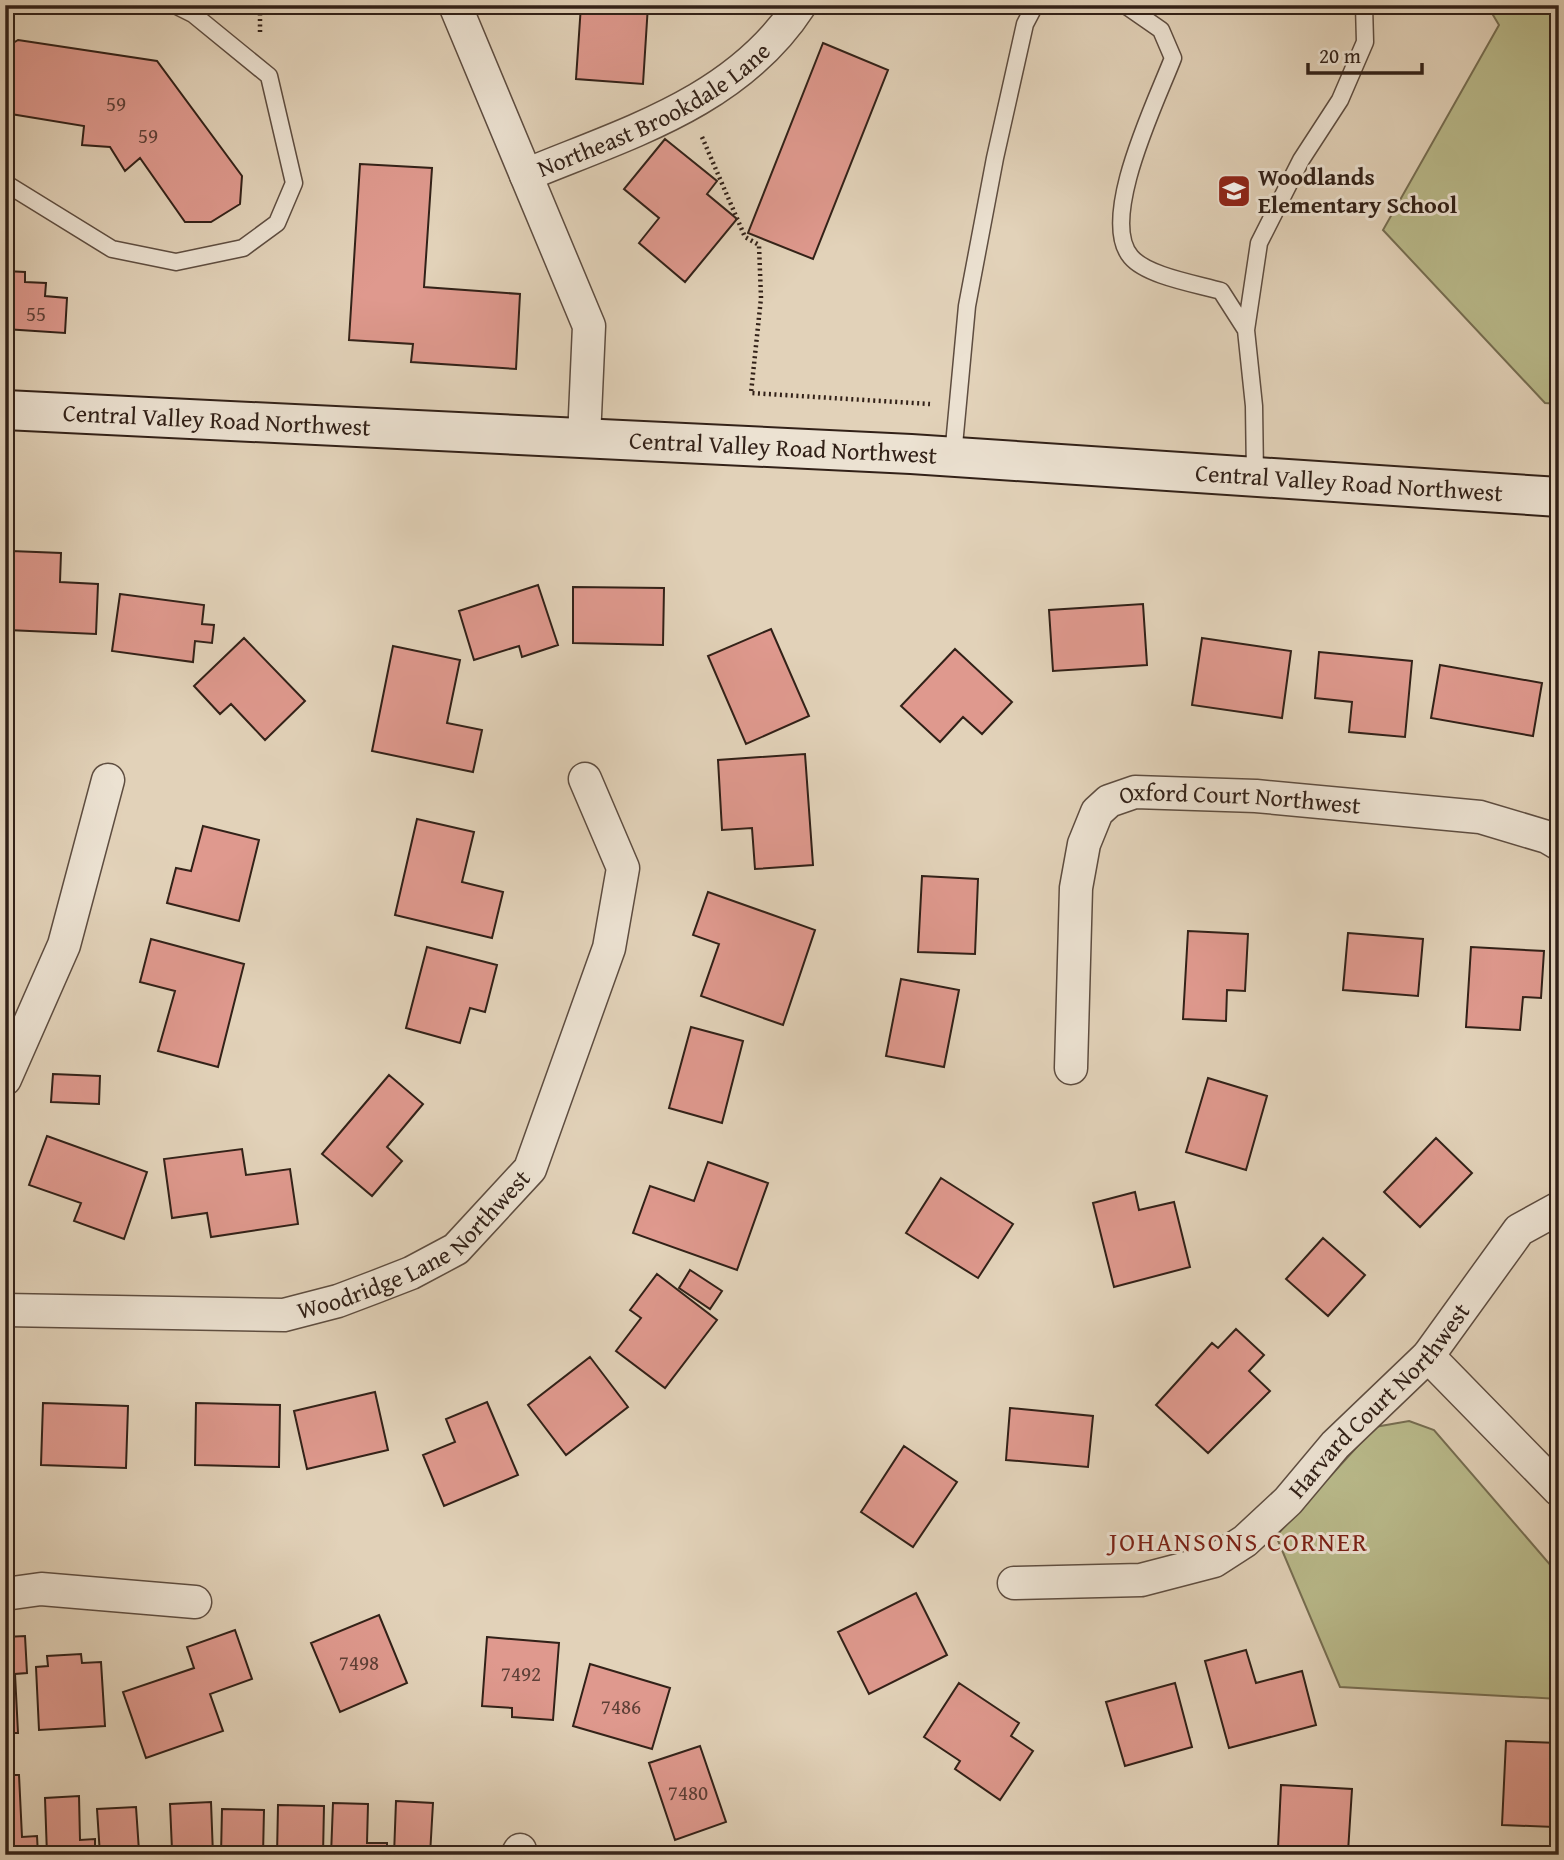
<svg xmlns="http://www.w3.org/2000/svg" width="1564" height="1860" font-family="'Gentium Book Plus',serif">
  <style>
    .green { fill: #b9ba8b; stroke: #766e52; stroke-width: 2 }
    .building { fill: #df998e; stroke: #322118; stroke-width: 2 }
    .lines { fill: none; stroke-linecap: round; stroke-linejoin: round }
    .service-casing { stroke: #5e4d40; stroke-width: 19 }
    .minor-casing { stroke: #5e4d40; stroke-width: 35 }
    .secondary-casing { stroke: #322118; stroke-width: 42 }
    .path { stroke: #322118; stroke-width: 4.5; stroke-dasharray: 2 3.5; stroke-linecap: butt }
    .service { stroke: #ece2d2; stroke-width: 16 }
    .minor { stroke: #ece2d2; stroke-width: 32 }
    .secondary { stroke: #ece2d2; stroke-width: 38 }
    .labels { text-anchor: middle; stroke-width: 6; stroke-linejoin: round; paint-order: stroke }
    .number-label { font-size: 21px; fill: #5d3f36 }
    .street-label { font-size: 24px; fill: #322118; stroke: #ece2d2 }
    .poi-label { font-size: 24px; font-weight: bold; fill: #322118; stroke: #ece2d2; text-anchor: start }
    .neighbourhood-label { font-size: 26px; letter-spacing: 2px; fill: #7a1f14; stroke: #ece2d2 }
  </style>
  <rect width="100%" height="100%" fill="#e2d2b9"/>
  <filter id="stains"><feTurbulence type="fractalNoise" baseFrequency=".00286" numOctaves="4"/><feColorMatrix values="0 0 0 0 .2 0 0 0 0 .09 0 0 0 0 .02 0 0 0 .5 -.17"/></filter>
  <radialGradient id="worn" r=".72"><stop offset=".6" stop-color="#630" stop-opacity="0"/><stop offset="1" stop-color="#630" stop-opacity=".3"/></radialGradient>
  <path class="green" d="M1487 5H1559V404L1545 403 1383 230 1499 25Z
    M1409 1421 1434 1430 1559 1575V1699L1340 1687 1276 1536 1375 1427Z"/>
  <path class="building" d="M581 5H648L643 84 576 79Z
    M18 40 157 61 242 176 240 204 211 222H185L140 158 125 171 110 147 82 145 84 126 11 114 5 108V48Z
    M823 43 888 70 813 259 748 233Z
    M665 139 717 181 707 194 737 219 685 282 639 243 659 218 624 189Z
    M360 164 432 168 424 287 520 294 516 369 411 362 413 344 349 340Z
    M5 271 25 272V282L46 283 45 296 67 298 65 333 5 329Z
    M11 551 61 553 60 582 98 584 96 634 8 630Z
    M538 585 558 645 522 657 519 646 474 660 459 611Z
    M573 587 664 588 663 645 573 643Z
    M120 594 204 605 202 624 214 625 212 643 195 641 193 662 112 651Z
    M1143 604 1147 665 1053 671 1049 610Z
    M771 629 809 716 746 744 708 656Z
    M244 638 305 701 265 740 231 704 220 714 194 686Z
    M1202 638 1291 651 1282 718 1192 705Z
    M393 646 460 660 447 723 482 730 473 772 372 751Z
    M955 649 1012 702 982 734 963 717 940 742 901 706Z
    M1319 652 1412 661 1405 737 1349 732 1352 702 1315 698Z
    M1440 665 1542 683 1533 736 1431 718Z
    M805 754 813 865 755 869 752 828 722 830 718 760Z
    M417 819 474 832 462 882 503 892 492 938 395 915Z
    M203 826 259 840 239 921 167 903 176 868 191 871Z
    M922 876 978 879 975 954 918 952Z
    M708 892 815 930 783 1025 701 996 719 944 693 935Z
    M1188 931 1248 934 1245 991 1227 990 1226 1021 1183 1019Z
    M1348 933 1423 939 1418 996 1343 990Z
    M151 939 244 964 218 1067 158 1051 175 991 140 982Z
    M427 947 497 965 485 1012 470 1008 460 1043 406 1028Z
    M1471 947 1544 951 1541 998 1523 997 1520 1030 1466 1027Z
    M901 979 959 990 944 1067 886 1056Z
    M691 1027 743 1041 722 1123 669 1108Z
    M53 1074 100 1076 99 1104 51 1102Z
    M389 1075 423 1104 387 1147 402 1161 372 1196 322 1154Z
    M1208 1078 1267 1096 1246 1170 1186 1152Z
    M47 1136 147 1172 124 1239 74 1221 81 1203 29 1185Z
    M1436 1138 1472 1173 1420 1227 1384 1192Z
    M242 1149 246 1175 290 1169 298 1224 211 1237 207 1213 172 1218 164 1159Z
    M708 1162 768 1183 737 1270 633 1233 650 1186 694 1201Z
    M941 1178 1013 1224 978 1278 906 1233Z
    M1135 1192 1139 1210 1174 1202 1190 1267 1114 1287 1093 1203Z
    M1323 1238 1365 1275 1328 1316 1286 1279Z
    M690 1270 722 1291 710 1309 679 1288Z
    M657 1274 717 1320 665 1388 616 1351 641 1318 630 1310Z
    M1236 1329 1264 1355 1249 1371 1270 1391 1208 1453 1156 1405 1212 1343 1218 1348Z
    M590 1357 628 1407 566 1455 528 1405Z
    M375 1392 388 1450 307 1469 294 1411Z
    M487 1402 518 1475 444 1506 423 1455 455 1442 446 1419Z
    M43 1403 128 1406 126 1468 41 1465Z
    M196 1403 280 1405 279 1467 195 1465Z
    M1010 1408 1093 1416 1088 1467 1006 1460Z
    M904 1446 957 1482 913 1547 861 1512Z
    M916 1593 947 1655 869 1694 838 1632Z
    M379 1615 407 1683 340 1712 311 1643Z
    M235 1630 252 1679 210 1694 223 1731 146 1758 123 1692 194 1668 187 1647Z
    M25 1636 27 1673 15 1674 18 1733H5V1637Z
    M487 1637 559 1643 553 1720 512 1717V1708L482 1706Z
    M1246 1650 1256 1683 1302 1671 1316 1725 1229 1748 1205 1661Z
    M81 1654 82 1663 101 1662 105 1726 39 1730 36 1667 48 1666 47 1656Z
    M590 1664 670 1688 652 1749 573 1726Z
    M959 1683 1019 1723 1011 1736 1033 1751 1000 1800 955 1769 960 1761 924 1737Z
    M1175 1683 1192 1747 1125 1766 1106 1702Z
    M1506 1741 1559 1743V1798L1555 1797 1554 1827 1502 1825Z
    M700 1746 726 1822 675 1840 649 1763Z
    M5 1775H19L22 1837 37 1836 38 1855H5Z
    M1281 1785 1352 1789 1348 1852 1278 1848Z
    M79 1796 80 1840 95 1839V1855H47L45 1798Z
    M396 1801 433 1803 430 1855H394Z
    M211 1802 213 1855H159V1850H172L170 1804Z
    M333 1803 368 1804 367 1843H387V1855H331Z
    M278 1805 324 1806 323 1855H277Z
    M136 1807 139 1851 152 1850 153 1855H100L97 1809Z
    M222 1809 264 1810 263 1855H221Z"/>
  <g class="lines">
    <g class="service-casing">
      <path id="service" d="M1125 5 1161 30 1173 58C1157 100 1098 219 1131 257 1147 276 1197 284 1221 291L1246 330 1254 406 1255 476
        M5 183 112 249 176 262 243 248 277 223 294 183 269 76 193 14 175 5
        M1246 330 1259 243 1301 160 1340 100 1365 42 1364 5
        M953 456 967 306 995 158 1025 24 1035 5"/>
    </g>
    <g class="minor-casing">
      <g id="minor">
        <path d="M455 5 589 326 584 438"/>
        <path id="s1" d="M526 175C627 133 737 102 800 5"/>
        <path id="s2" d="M1071 1068 1076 888 1084 844 1097 812 1109 801 1135 792 1256 796 1480 817 1547 837 1559 844"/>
        <path d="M5 1079 64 945 108 780"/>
        <path id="s3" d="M5 1310 284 1315 338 1301 375 1287 411 1273 456 1249 530 1169 609 948 623 868 585 779"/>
        <path d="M1428 1356 1559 1490"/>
        <path id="s4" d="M1014 1583 1141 1580 1214 1561 1245 1541 1288 1501 1335 1445 1428 1356 1519 1230 1559 1208"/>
        <path d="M5 1594 41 1589 195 1602"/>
        <path d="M517 1855 520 1850"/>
      </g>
    </g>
    <g class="secondary-casing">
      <g id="secondary">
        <path id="s5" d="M5 410 911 454 1559 497"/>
      </g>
    </g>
    <path class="path" d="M260 32V5
      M702 137 745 237 759 245 761 298 751 393 930 404"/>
    <use href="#service" class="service"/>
    <use href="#minor" class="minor"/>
    <use href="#secondary" class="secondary"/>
  </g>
  <defs>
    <g id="school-square" transform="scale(1.75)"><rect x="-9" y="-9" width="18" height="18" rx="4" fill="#8f2418" stroke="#ece2d2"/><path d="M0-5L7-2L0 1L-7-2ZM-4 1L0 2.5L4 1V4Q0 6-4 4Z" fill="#fff"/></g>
  </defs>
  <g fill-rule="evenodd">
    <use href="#school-square" x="1234" y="191"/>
  </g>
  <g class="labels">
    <g class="number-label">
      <text x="116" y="111">59</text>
      <text x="148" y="143">59</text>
      <text x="36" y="321">55</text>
      <text x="359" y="1670">7498</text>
      <text x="521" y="1681">7492</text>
      <text x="621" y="1714">7486</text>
      <text x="688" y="1800">7480</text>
    </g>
    <g class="street-label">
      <text dy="8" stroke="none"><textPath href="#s1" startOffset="144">Northeast Brookdale Lane</textPath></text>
      <text dy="8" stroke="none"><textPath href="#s5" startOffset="212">Central Valley Road Northwest</textPath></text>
      <text dy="8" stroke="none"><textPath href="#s5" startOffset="779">Central Valley Road Northwest</textPath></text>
      <text dy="8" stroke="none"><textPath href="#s5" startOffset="1346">Central Valley Road Northwest</textPath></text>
      <text dy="8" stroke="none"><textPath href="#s2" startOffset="408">Oxford Court Northwest</textPath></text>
      <text dy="8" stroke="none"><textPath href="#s3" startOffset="430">Woodridge Lane Northwest</textPath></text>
      <text dy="8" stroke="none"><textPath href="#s4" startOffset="434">Harvard Court Northwest</textPath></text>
    </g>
    <g class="poi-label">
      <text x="1258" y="185">Woodlands<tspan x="1258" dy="28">Elementary School</tspan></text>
    </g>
    <g class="neighbourhood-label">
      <text x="1239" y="1551">JOHANSONS CORNER</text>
    </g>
  </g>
  <rect width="1564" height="1860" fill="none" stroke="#e2d2b9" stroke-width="28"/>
  <rect x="7" y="7" width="1550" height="1846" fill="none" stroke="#322118" stroke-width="3.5"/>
  <rect x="14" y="14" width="1536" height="1832" fill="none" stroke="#322118" stroke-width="2"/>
  <path d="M1308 63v10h114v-10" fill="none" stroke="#322118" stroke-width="3.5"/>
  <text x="1319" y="63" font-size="21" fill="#322118" stroke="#ece2d2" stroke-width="5" paint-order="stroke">20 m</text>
  <rect width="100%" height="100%" filter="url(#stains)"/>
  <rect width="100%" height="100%" fill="url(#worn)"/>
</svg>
